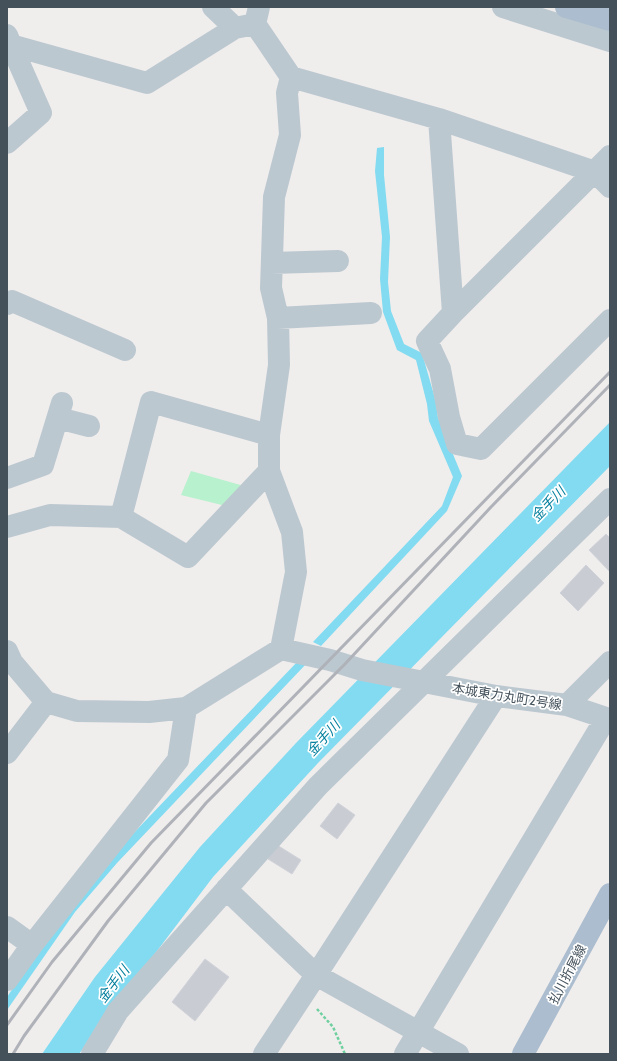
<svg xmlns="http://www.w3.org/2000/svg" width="617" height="1061" font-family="Cabin,'Noto Sans JP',sans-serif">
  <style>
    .green { fill: #b8f1cd }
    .water { fill: #82dbf0 }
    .building { fill: #c9ccd2; stroke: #d0d3d9 }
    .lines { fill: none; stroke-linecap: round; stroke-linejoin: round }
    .path { stroke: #6ed09f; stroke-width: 2.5; stroke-dasharray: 3 2; stroke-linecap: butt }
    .minor { stroke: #bcc8d0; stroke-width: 22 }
    .major { stroke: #abbdce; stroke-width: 22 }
    .rail { stroke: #afb2b8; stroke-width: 3 }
    .labels { text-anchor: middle; stroke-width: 3.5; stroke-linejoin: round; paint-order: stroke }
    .street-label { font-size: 13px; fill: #44515b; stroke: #fff }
    .water-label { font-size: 14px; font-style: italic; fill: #06809e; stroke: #fff }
  </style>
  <rect width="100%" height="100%" fill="#f0eded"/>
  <path class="green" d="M191 471 244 486 226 506 181 495Z"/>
  <path class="water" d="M384 147V175L390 237 388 282 391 311 404 344 422 353 436 402 438 418 462 476 447 511 321 646 313 642 442 506 453 477 429 421 427 404 416 360 397 350 383 312 380 279 382 237 375 171 377 148Z
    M610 422V466L318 763 213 877 79 1054H42L95 977 200 847 296 743Z
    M298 661 307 663 117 863 75 912 7 1010V997L61 917 106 862Z"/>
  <path class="building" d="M606 534 610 538V572L589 550Z
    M586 565 604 583 578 611 560 593Z
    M338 803 355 815 337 839 320 826Z
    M277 845 301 860 292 874 268 859Z
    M205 959 229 977 195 1021 172 1002Z"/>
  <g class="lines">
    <path class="path" d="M317 1009 333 1027 345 1054"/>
    <path class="minor" d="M213 7 235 28
      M259 7 255 24 291 77 439 119 595 172 610 187
      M503 7 610 41
      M7 35 11 45 147 83 235 28 255 24
      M439 119 453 313
      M7 143 41 113 11 45
      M610 156 453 313 427 341 440 369 449 417 457 444 481 449 610 320
      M272 263 338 261
      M7 304 12 301 125 350
      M278 318 371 313
      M58 418 89 426
      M269 471 188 557 121 517 151 402 269 435
      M7 478 43 465 62 403
      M7 527 50 515 121 517
      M281 649 296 572 292 532 269 471V435L279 365 278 318 271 288 274 197 290 135 287 93 291 77
      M7 651 12 662 46 702 77 711 149 712 186 708 281 649 330 660 362 670 496 696 567 705 606 718 610 721
      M567 705 610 662
      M7 753 46 702
      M226 889 316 975 458 1054
      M7 927 32 945
      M7 980 32 945 178 760 186 708
      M92 1054 118 1011 318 786 610 499
      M264 1054 316 975 496 696
      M405 1054 606 718"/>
    <path class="major" d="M566 7 610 20
      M523 1054 610 894"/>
    <path class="rail" d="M7 1025 52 962 151 843 610 372
      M13 1054 24 1036 108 921 206 803 345 664 491 507 610 385"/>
  </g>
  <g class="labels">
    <g class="street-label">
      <text transform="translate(507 696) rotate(9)" y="5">本城東力丸町2号線</text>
      <text transform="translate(567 974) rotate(-62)" y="5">払川折尾線</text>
    </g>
    <g class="water-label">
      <text transform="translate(548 504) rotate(-46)" y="5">金手川</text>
      <text transform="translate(323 738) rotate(-48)" y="5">金手川</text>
      <text transform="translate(113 984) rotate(-52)" y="5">金手川</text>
    </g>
  </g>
  <rect width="617" height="1061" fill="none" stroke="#44515b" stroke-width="16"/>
</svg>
